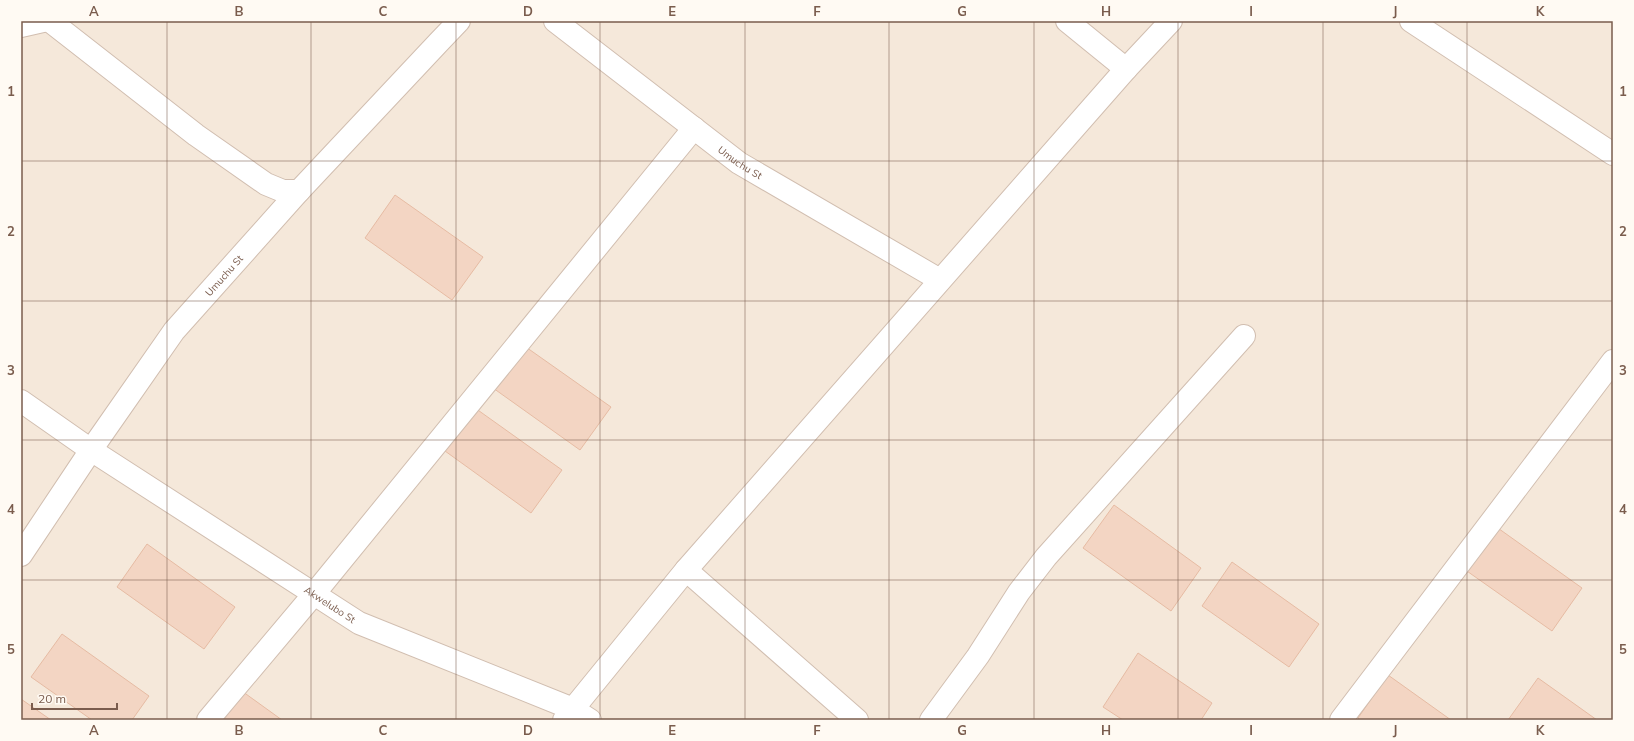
<svg xmlns="http://www.w3.org/2000/svg" width="1634" height="741" font-family="Mulish,sans-serif">
  <style>
    .residential { fill: #f5e8da }
    .building { fill: #f3d5c3; stroke: #e6bba3 }
    .lines { fill: none; stroke-linecap: round; stroke-linejoin: round }
    .street-casing { stroke: #d1beb0; stroke-width: 24 }
    .street { stroke: #fff; stroke-width: 22 }
    .grid { fill: none; stroke: #7a5c4d; stroke-width: 1; stroke-opacity: 0.55 }
    .labels { text-anchor: middle; stroke-width: 3; stroke-linejoin: round; paint-order: stroke }
    .street-label { font-size: 10px; fill: #7a5c4d; stroke: #fffaf3 }
    .neatline { fill: none; stroke: #7a5c4d; stroke-width: 1.5 }
    .grid-label { font-size: 13px; text-anchor: middle; font-weight: bold; fill: #7a5c4d }
  </style>
  <rect width="100%" height="100%" fill="#fdf6ec"/>
  <path class="residential" d="M21 21H1613V720H21Z"/>
  <path class="building" d="M395 195 483 257 452 300 365 238Z
    M523 345 611 407 580 450 493 388Z
    M475 408 562 470 531 513 445 451Z
    M1114 505 1201 568 1171 611 1083 548Z
    M1495 526 1582 588 1552 631 1464 569Z
    M147 544 235 607 204 649 117 587Z
    M1232 562 1319 624 1289 667 1202 606Z
    M62 634 149 696 132 720H92L31 677Z
    M1138 653 1212 703 1201 720H1123L1103 707Z
    M1388 675 1451 720H1360L1358 718Z
    M1538 678 1597 720H1508Z
    M239 689 282 720H217Z
    M21 699 51 720H21Z"/>
  <g class="lines">
    <g class="street-casing">
      <g id="street">
        <path d="M50 21 196 135 266 184 283 191H299"/>
        <path id="s1" d="M555 21 739 163 940 280"/>
        <path d="M1067 21 1126 69"/>
        <path d="M1411 21 1613 154"/>
        <path d="M21 26 43 21"/>
        <path id="s2" d="M21 401 91 450 359 623 573 709 590 720"/>
        <path id="s3" d="M21 555 91 450 174 331 299 191 438 43 459 21"/>
        <path d="M686 570 857 720"/>
        <path d="M208 720 314 594 694 128"/>
        <path d="M564 720 686 570 1126 69 1171 21"/>
        <path d="M931 720 978 656 1019 592 1046 557 1244 336"/>
        <path d="M1341 720 1613 361"/>
      </g>
    </g>
    <use href="#street" class="street"/>
  </g>
  <path class="grid" d="M167 21V720M311 21V720M456 21V720M600 21V720M745 21V720M889 21V720M1034 21V720M1178 21V720M1323 21V720M1467 21V720M21 161H1613M21 301H1613M21 440H1613M21 580H1613"/>
  <g class="labels">
    <g class="street-label">
      <text dy="4" stroke="none"><textPath href="#s1" startOffset="233">Umuchu St</textPath></text>
      <text dy="4" stroke="none"><textPath href="#s3" startOffset="346">Umuchu St</textPath></text>
      <text dy="4" stroke="none"><textPath href="#s2" startOffset="370">Akwelubo St</textPath></text>
    </g>
  </g>
  <rect width="1634" height="741" fill="none" stroke="#fffaf3" stroke-width="44"/>
  <path d="M32 703v6h85v-6" fill="none" stroke="#7a5c4d" stroke-width="2"/>
  <text x="38" y="703" font-size="12" fill="#7a5c4d" stroke="#fffaf3" stroke-width="3" paint-order="stroke">20 m</text>
  <rect x="22" y="22" width="1590" height="697" class="neatline"/>
  <g class="grid-label">
    <text x="94" y="16">A</text>
    <text x="239" y="16">B</text>
    <text x="383" y="16">C</text>
    <text x="528" y="16">D</text>
    <text x="672" y="16">E</text>
    <text x="817" y="16">F</text>
    <text x="962" y="16">G</text>
    <text x="1106" y="16">H</text>
    <text x="1251" y="16">I</text>
    <text x="1395" y="16">J</text>
    <text x="1540" y="16">K</text>
    <text x="11" y="96">1</text>
    <text x="1623" y="96">1</text>
    <text x="11" y="236">2</text>
    <text x="1623" y="236">2</text>
    <text x="11" y="375">3</text>
    <text x="1623" y="375">3</text>
    <text x="11" y="514">4</text>
    <text x="1623" y="514">4</text>
    <text x="11" y="654">5</text>
    <text x="1623" y="654">5</text>
    <text x="94" y="735">A</text>
    <text x="239" y="735">B</text>
    <text x="383" y="735">C</text>
    <text x="528" y="735">D</text>
    <text x="672" y="735">E</text>
    <text x="817" y="735">F</text>
    <text x="962" y="735">G</text>
    <text x="1106" y="735">H</text>
    <text x="1251" y="735">I</text>
    <text x="1395" y="735">J</text>
    <text x="1540" y="735">K</text>
  </g>
</svg>
